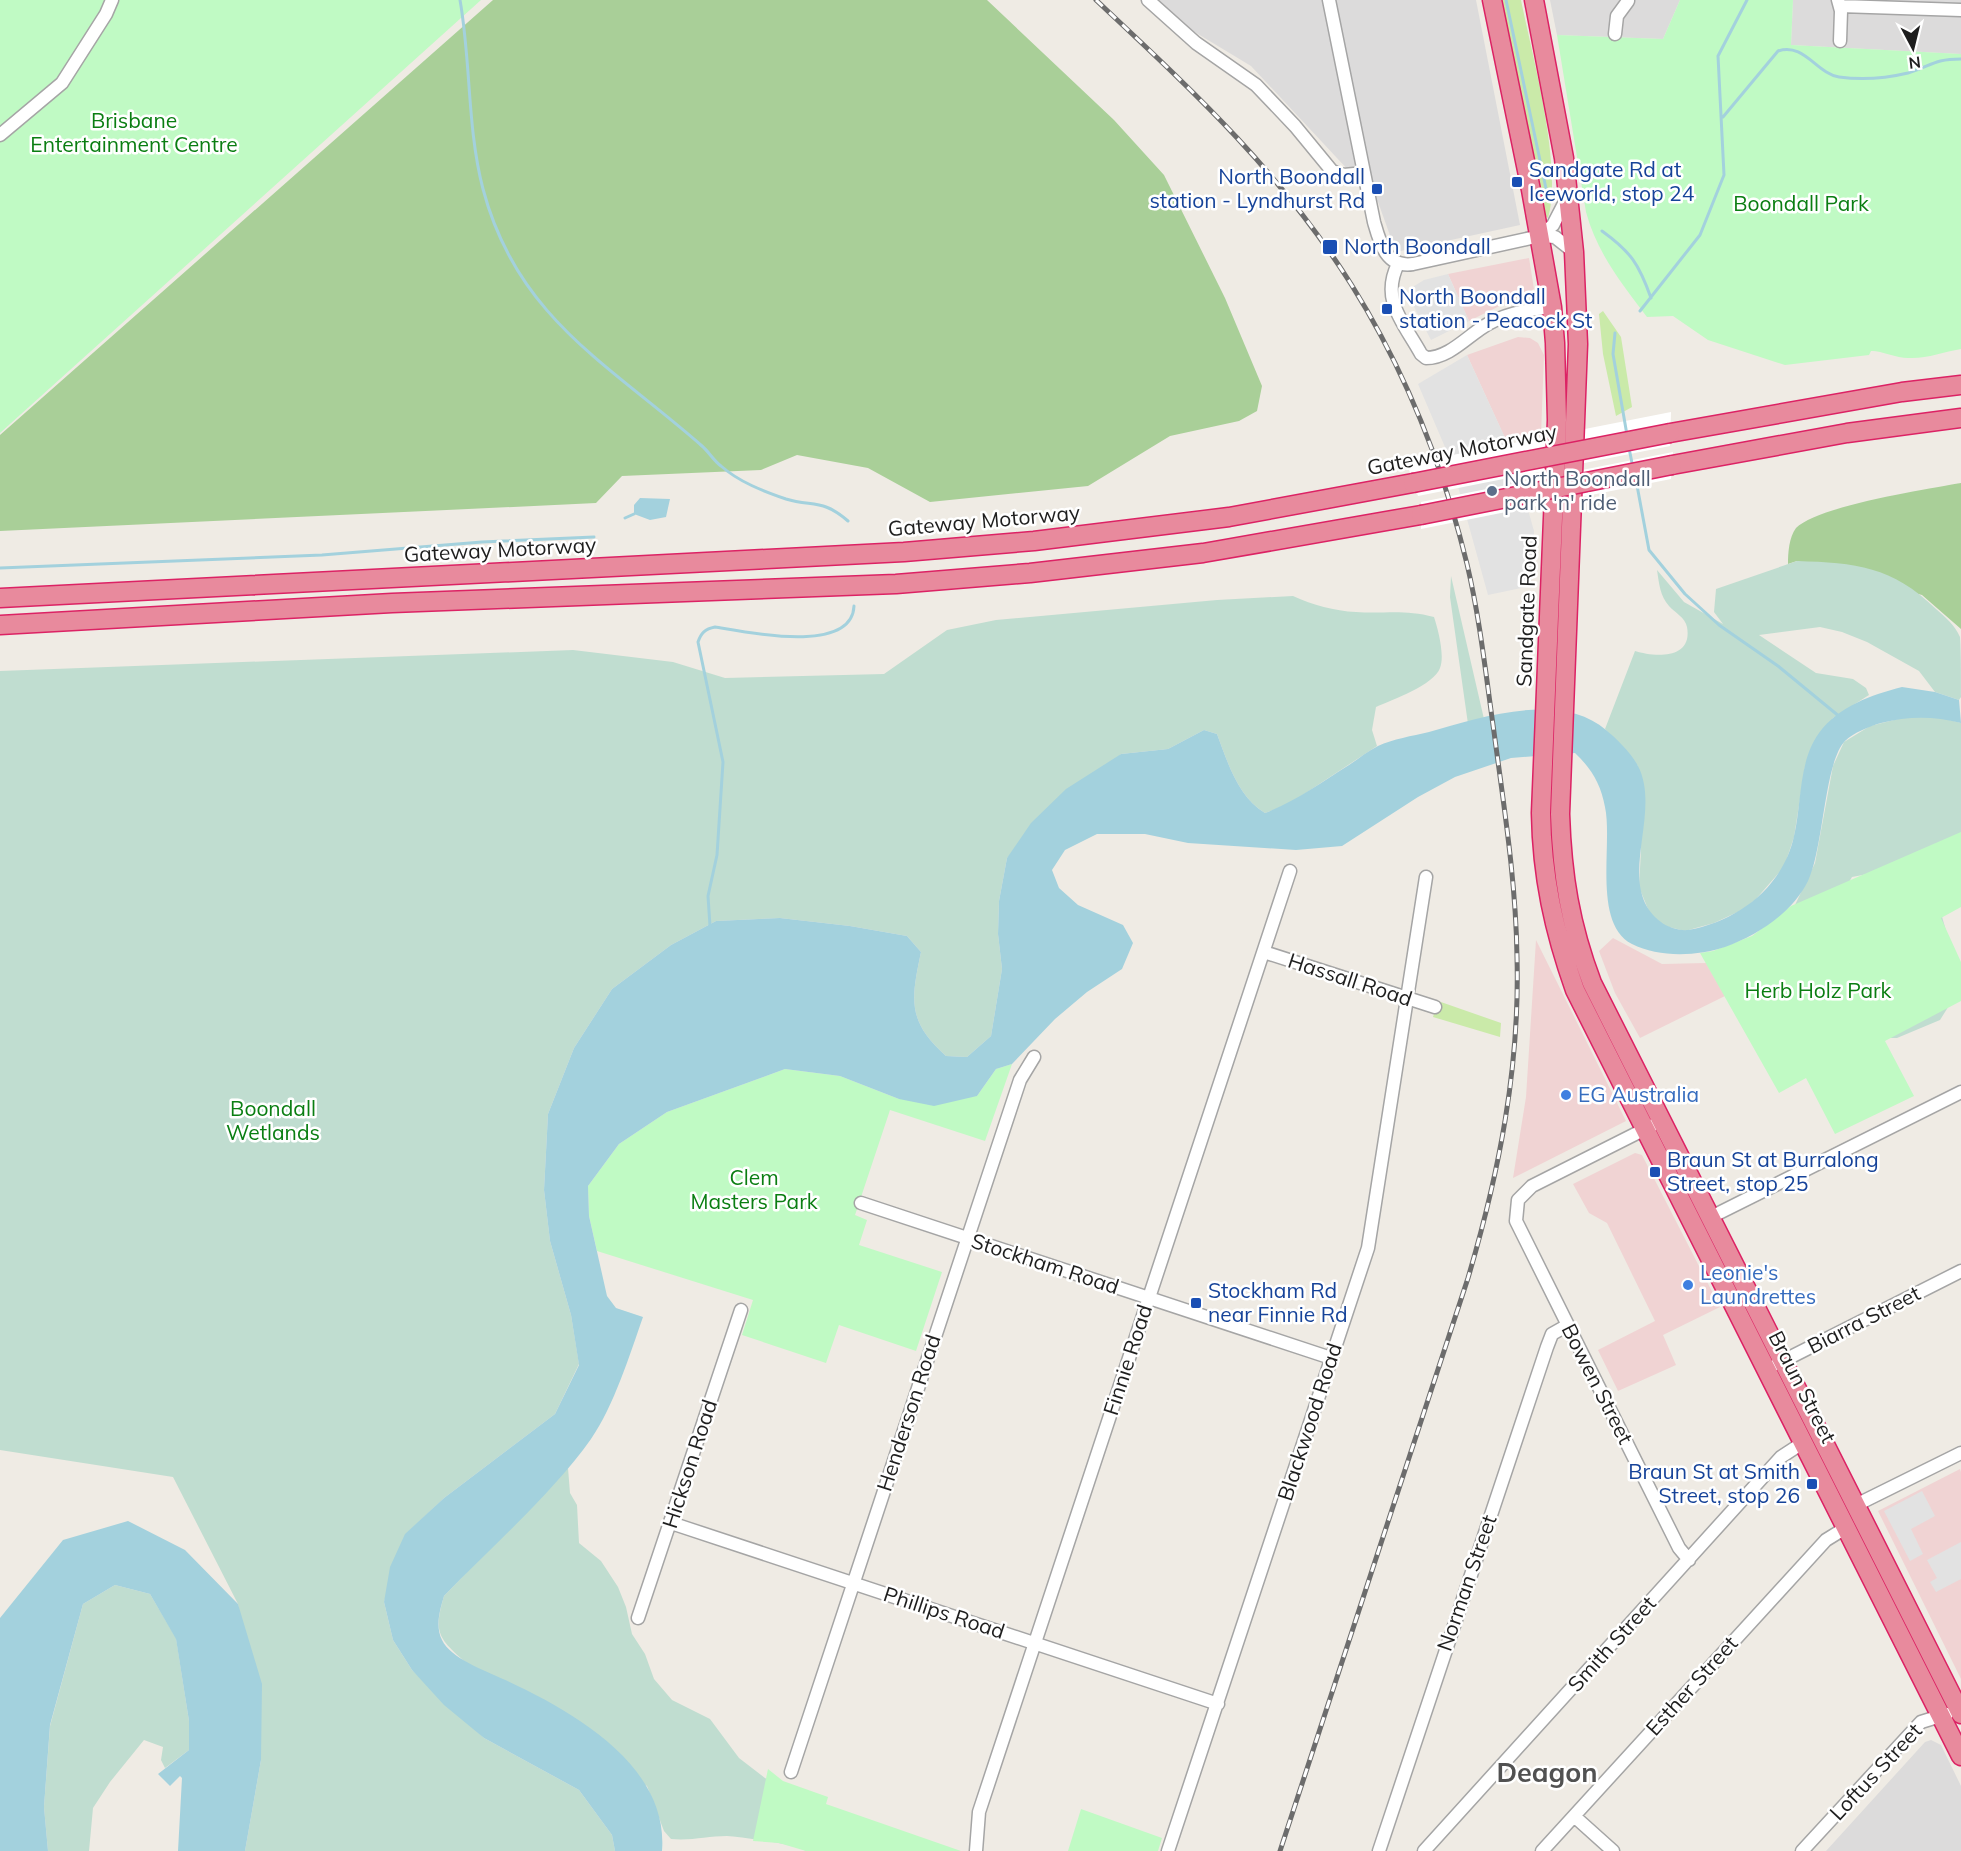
<svg xmlns="http://www.w3.org/2000/svg" width="1961" height="1851" font-family="Mulish,sans-serif">
  <style>
    .residential { fill: #dcdbdb }
    .commercial { fill: #f0d3d3 }
    .grass { fill: #caeaa9 }
    .forest { fill: #a9cf98 }
    .wetland { fill: #c0ddd0 }
    .park { fill: #c0fac4 }
    .parking { fill: #e2e2e2 }
    .water { fill: #a3d1dd }
    .pier { fill: #fff }
    .lines { fill: none; stroke-linecap: round; stroke-linejoin: round }
    .stream { stroke: #a3d1dd; stroke-width: 3 }
    .minor-casing { stroke: #a5a5a5; stroke-width: 15 }
    .highway-casing { stroke: #dc2264; stroke-width: 21 }
    .minor { stroke: #fff; stroke-width: 12 }
    .highway { stroke: #e88a9d; stroke-width: 18 }
    .rail-casing { stroke: #6c6c6c; stroke-width: 5 }
    .rail { stroke: #fff; stroke-width: 3; stroke-dasharray: 9; stroke-linecap: butt }
    .highway-bridge-casing { stroke: #dc2264; stroke-width: 21; stroke-linecap: butt }
    .highway-bridge { stroke: #e88a9d; stroke-width: 18 }
    .transit-dot { fill: #1a4fb4; stroke: #fff; stroke-width: 2 }
    .service-dot { fill: #5c6f8a; stroke: #fff; stroke-width: 2 }
    .shop-dot { fill: #3f7fe0; stroke: #fff; stroke-width: 2 }
    .labels { text-anchor: middle; stroke-width: 5; stroke-linejoin: round; paint-order: stroke }
    .park-label { font-size: 21px; fill: #0a7e12; stroke: #fff }
    .transit-label { font-size: 21px; fill: #164399; stroke: #fff; text-anchor: start }
    .street-label { font-size: 21px; fill: #1e1e1e; stroke: #fff }
    .service-label { font-size: 21px; fill: #4e5e75; stroke: #fff; text-anchor: start }
    .shop-label { font-size: 21px; fill: #366cbe; stroke: #fff; text-anchor: start }
    .district-label { font-size: 27px; font-weight: bold; fill: #515151; stroke: #fff }
  </style>
  <rect width="100%" height="100%" fill="#efebe4"/>
  <path class="residential" d="M1159 0H1476L1520 225 1396 252 1378 202 1251 66 1193 31Z
    M1550 0H1680L1663 39 1557 35Z
    M1793 0H1961V54L1791 45Z
    M1931 1740 1941 1745 1961 1786V1851H1826L1925 1742Z"/>
  <path class="commercial" d="M1529 258 1534 289 1469 321 1448 274Z
    M1518 337 1530 338 1538 343 1544 355 1541 436 1505 438 1467 355Z
    M1613 938 1662 964 1706 963 1725 996 1640 1038 1615 993 1599 951Z
    M1536 940 1626 1121 1513 1178 1526 1097Z
    M1635 1153 1642 1155 1720 1307 1663 1335 1676 1365 1618 1391 1598 1350 1655 1321 1607 1223 1589 1213 1573 1184Z
    M1960 1469 1961 1472V1679L1878 1511Z"/>
  <path class="grass" d="M1496 0H1521C1532 55 1563 167 1548 218L1544 215Z
    M1603 311 1621 337 1632 407 1616 416 1603 354 1599 314Z
    M1438 1001 1501 1023 1500 1037 1433 1017Z"/>
  <path class="forest" d="M493 0H987L1114 120 1164 175 1225 298 1262 386 1257 411 1239 421 1170 436 1088 486 930 502 868 468 797 455 761 470 622 476 596 503 0 531V435Z
    M1961 483V629L1922 595 1797 561 1788 564C1788 553 1789 537 1796 528 1818 506 1927 489 1961 483Z"/>
  <path class="wetland" d="M1797 561C1856 563 1892 566 1936 609 1945 617 1955 625 1960 637 1961 650 1961 682 1961 697L1959 700 1935 692 1919 671 1867 642 1842 632 1820 627 1759 635 1816 673 1853 679 1866 688 1869 695 1833 718 1805 767 1794 837 1784 867 1756 899 1744 909 1714 923 1685 931 1665 926 1650 914 1639 887 1641 850 1638 766 1605 729 1635 651C1654 657 1693 660 1687 627 1685 617 1675 613 1669 606 1660 596 1659 583 1657 570L1684 602 1723 624 1714 612 1716 589Z
    M1451 576 1484 719 1468 724 1450 597Z
    M1293 596C1313 605 1334 611 1356 612 1385 614 1404 609 1434 617 1438 629 1445 656 1440 668 1434 685 1392 700 1376 707L1372 730 1377 746 1289 804 1265 813C1238 797 1228 763 1217 734L1204 730 1168 749 1121 754 1007 858 999 901 998 934 1002 969 991 1036 967 1057 946 1056C907 1021 911 1000 921 952L907 936 850 926 780 918 716 921 671 945 612 989 574 1048 548 1114 544 1190 550 1241 571 1315 579 1364 555 1414 444 1498 406 1534 384 1602 393 1640 412 1670 484 1738 579 1790 612 1835 615 1851H245L261 1760 238 1604 173 1477 0 1450V671L573 650 673 662 725 678 884 674 947 630 996 620 1217 600Z
    M1906 717H1938L1961 723V833L1889 870 1852 877 1849 882 1939 906 1954 959 1955 996 1940 1020 1897 1038H1880L1795 905 1815 863 1833 766 1844 742 1870 726Z
    M568 1468 570 1493 577 1505 579 1543 601 1561 618 1587 626 1607 632 1634 645 1654 654 1679 672 1700 710 1719 739 1758 765 1778 791 1793 806 1851C796 1844 741 1837 727 1836 708 1836 691 1841 671 1839L664 1831 647 1786 463 1660C437 1637 434 1631 444 1596Z
    M115 1585 150 1594 176 1638 189 1721V1750L165 1768 161 1760 163 1747 144 1740 110 1782 93 1808 89 1851H48L44 1807 50 1726 83 1604Z"/>
  <path class="park" d="M0 0H481L0 433Z
    M1680 0H1793L1791 45 1961 54V349C1943 352 1927 359 1908 358 1896 358 1879 350 1871 351L1869 355 1785 365 1708 340 1673 316 1647 317C1622 284 1597 253 1586 212L1557 35 1663 39Z
    M1961 832V907L1941 918 1961 962V1001L1885 1041 1914 1096 1835 1134 1806 1078 1779 1093 1700 953 1713 951 1752 936 1791 906Z
    M1012 1064 985 1141 890 1110 855 1215 867 1220 859 1245 942 1272 916 1351 839 1325 826 1363 742 1335 753 1300 597 1251 589 1216 588 1186 619 1144 667 1112 785 1069 840 1076 899 1099 977 1096 996 1069Z
    M768 1769 783 1781 828 1797 826 1804 961 1851H806L779 1843 753 1841Z
    M1081 1809 1162 1838 1158 1851H1068Z"/>
  <path class="parking" d="M1448 274 1469 321 1431 340 1412 303 1411 288 1424 280Z
    M1467 355 1512 453 1534 531 1531 586 1488 595 1451 461 1418 384Z
    M1922 1491 1935 1516 1911 1529 1923 1554 1910 1561 1884 1511Z
    M1961 1542V1579L1936 1592 1930 1582 1937 1578 1927 1560Z"/>
  <path class="water" d="M640 498 670 499 666 517 650 520 634 514V505Z
    M1902 687 1935 692 1959 700 1961 723C1933 716 1909 716 1881 723 1870 726 1853 733 1845 741 1824 763 1824 847 1808 881 1792 913 1758 935 1725 947 1698 956 1659 958 1632 944 1592 923 1613 844 1605 807 1601 785 1592 769 1575 753L1511 758 1455 777 1418 797 1342 846 1296 850 1188 843 1145 834H1097L1065 850 1052 870 1059 888 1078 905 1123 925 1133 943 1122 969 1087 992 1055 1019 1012 1064 996 1069 977 1096 934 1106 899 1099 840 1076 785 1069 667 1112 619 1144 588 1186 589 1216 607 1296 616 1308 643 1317C630 1354 614 1406 591 1439 552 1494 492 1546 444 1596 440 1610 435 1626 442 1640 450 1658 486 1671 503 1679 570 1710 669 1764 662 1851H615L612 1835 579 1790 484 1738 444 1705 412 1670 393 1640 384 1602 390 1567 405 1534 444 1498 555 1414 579 1365 571 1315 550 1241 544 1190 548 1114 574 1048 612 989 671 945 716 921 780 918 850 926 907 936 921 952C911 1000 907 1021 946 1056L967 1057 991 1036 1002 969 998 934 999 901 1007 858 1031 823 1066 789 1121 754 1168 749 1204 730 1217 734C1228 763 1238 797 1265 813 1296 801 1322 782 1349 765 1358 759 1368 751 1378 746 1393 739 1412 736 1429 732 1480 717 1561 691 1606 730 1616 738 1632 754 1638 766 1663 814 1613 886 1661 922 1667 927 1680 931 1688 930 1738 921 1783 887 1794 836 1802 803 1798 762 1819 733 1839 706 1871 695 1902 687Z
    M128 1521 185 1550 238 1604 262 1684 261 1760 245 1851H178L182 1778 180 1776 170 1786 158 1774 189 1750V1721L176 1639 150 1594 115 1585 83 1604 50 1725 44 1807 48 1851H0V1618L63 1540Z"/>
  <path class="pier" d="M1671 412 1670 446 1418 496 1407 464Z
    M1673 452 1671 479 1421 529V502Z"/>
  <g class="lines">
    <path class="stream" d="M460 0C471 62 467 128 483 189 517 318 610 365 702 446 709 452 714 461 721 466 739 482 763 491 786 499 813 507 823 499 848 521
      M1506 0 1548 198
      M1723 117 1778 51C1804 42 1817 74 1839 77 1861 80 1887 78 1908 73 1932 66 1933 59 1961 59
      M1602 231C1631 252 1639 264 1651 298
      M1640 311 1700 235 1724 175 1718 56 1747 0
      M1615 333 1613 354 1627 435
      M1629 448 1633 468
      M1636 480 1649 550 1685 594 1719 625 1778 666 1840 717
      M625 518 634 514
      M0 568 322 555 482 542 594 537
      M710 926 708 896 717 855 723 762 698 642C701 633 705 629 715 627 746 632 852 655 854 606"/>
    <g class="minor-casing">
      <path id="minor" d="M1148 0 1196 43 1256 85 1295 126 1332 171 1344 175 1364 173
        M1329 0 1374 222C1380 243 1386 268 1413 264L1540 236 1555 237 1574 252
        M1838 0 1841 11 1840 41
        M1840 6 1961 10
        M1615 34 1617 16 1628 1
        M0 135 62 83 106 14 112 0
        M1540 236 1553 225 1568 196
        M1398 264C1380 300 1404 323 1421 354L1426 358C1447 358 1464 340 1480 329 1501 314 1526 310 1552 307
        M1264 952 1435 1007
        M1663 1120 1532 1186 1518 1200 1516 1221 1679 1548 1689 1560
        M861 1203 1331 1358
        M1711 1217 1961 1092
        M1777 1364 1961 1271
        M1856 1505 1961 1453
        M671 1523 1218 1704
        M638 1618 741 1310
        M791 1772 1020 1080 1034 1057
        M1574 1816 1613 1851
        M976 1851 979 1812 1290 871
        M1168 1851 1368 1248 1426 877
        M1379 1851 1547 1347 1552 1334 1568 1325
        M1424 1851 1781 1457 1804 1442
        M1542 1851 1826 1540 1847 1527
        M1802 1851 1921 1722 1947 1714"/>
    </g>
    <g class="highway-casing">
      <path id="highway" d="M1492 0 1531 190 1552 307 1555 343 1557 420 1541 813C1542 876 1554 931 1575 990L1961 1756
        M1534 0 1564 158 1574 252 1578 344 1560 814C1562 875 1570 925 1592 983L1961 1714
        M1670 433 1902 392 1961 385
        M1672 465 1847 433 1961 418
        M0 598 904 552 1034 541 1229 517 1413 483
        M0 625 392 603 896 584 1030 573 1203 553 1421 515"/>
    </g>
    <use href="#minor" class="minor"/>
    <use href="#highway" class="highway"/>
    <g class="rail-casing">
      <path id="rail" d="M1096 0C1193 91 1279 170 1351 284 1405 370 1443 466 1467 564 1480 619 1486 676 1494 732 1504 807 1516 882 1517 957 1520 1067 1499 1173 1468 1278L1280 1851"/>
    </g>
    <use href="#rail" class="rail"/>
    <g class="highway-bridge-casing">
      <path id="highway-bridge" d="M1413 483 1670 433
        M1421 515 1672 465"/>
    </g>
    <use href="#highway-bridge" class="highway-bridge"/>
  </g>
  <g class="transit-dot">
    <rect x="1511" y="176" width="12" height="12" rx="3"/>
    <rect x="1371" y="183" width="12" height="12" rx="3"/>
    <rect x="1322" y="239" width="16" height="16" rx="3"/>
    <rect x="1381" y="303" width="12" height="12" rx="3"/>
    <rect x="1649" y="1166" width="12" height="12" rx="3"/>
    <rect x="1190" y="1297" width="12" height="12" rx="3"/>
    <rect x="1806" y="1478" width="12" height="12" rx="3"/>
  </g>
  <circle class="service-dot" cx="1492" cy="491" r="6"/>
  <g class="shop-dot">
    <circle cx="1566" cy="1095" r="6"/>
    <circle cx="1688" cy="1285" r="6"/>
  </g>
  <g class="labels">
    <g class="park-label">
      <text x="134" y="128">Brisbane<tspan x="134" dy="24">Entertainment Centre</tspan></text>
      <text x="1801" y="211">Boondall Park</text>
      <text x="1818" y="998">Herb Holz Park</text>
      <text x="273" y="1116">Boondall<tspan x="273" dy="24">Wetlands</tspan></text>
      <text x="754" y="1185">Clem<tspan x="754" dy="24">Masters Park</tspan></text>
    </g>
    <g class="transit-label">
      <text x="1529" y="177">Sandgate Rd at<tspan x="1529" dy="24">Iceworld, stop 24</tspan></text>
      <text x="1365" y="184" text-anchor="end">North Boondall<tspan x="1365" dy="24">station - Lyndhurst Rd</tspan></text>
      <text x="1344" y="254">North Boondall</text>
      <text x="1399" y="304">North Boondall<tspan x="1399" dy="24">station - Peacock St</tspan></text>
      <text x="1667" y="1167">Braun St at Burralong<tspan x="1667" dy="24">Street, stop 25</tspan></text>
      <text x="1208" y="1298">Stockham Rd<tspan x="1208" dy="24">near Finnie Rd</tspan></text>
      <text x="1800" y="1479" text-anchor="end">Braun St at Smith<tspan x="1800" dy="24">Street, stop 26</tspan></text>
    </g>
    <g class="street-label">
      <text transform="translate(1462 450) rotate(-11)" y="7">Gateway Motorway</text>
      <text transform="translate(984 521) rotate(-5)" y="7">Gateway Motorway</text>
      <text transform="translate(500 550) rotate(-3)" y="7">Gateway Motorway</text>
      <text transform="translate(1527 611) rotate(-88)" y="7">Sandgate Road</text>
      <text transform="translate(1350 980) rotate(18)" y="7">Hassall Road</text>
      <text transform="translate(1045 1264) rotate(18)" y="7">Stockham Road</text>
      <text transform="translate(1864 1320) rotate(-27)" y="7">Biarra Street</text>
      <text transform="translate(1128 1360) rotate(-72)" y="7">Finnie Road</text>
      <text transform="translate(1597 1384) rotate(63)" y="7">Bowen Street</text>
      <text transform="translate(1802 1387) rotate(63)" y="7">Braun Street</text>
      <text transform="translate(909 1413) rotate(-72)" y="7">Henderson Road</text>
      <text transform="translate(1310 1422) rotate(-72)" y="7">Blackwood Road</text>
      <text transform="translate(690 1464) rotate(-72)" y="7">Hickson Road</text>
      <text transform="translate(1467 1583) rotate(-71)" y="7">Norman Street</text>
      <text transform="translate(944 1613) rotate(18)" y="7">Phillips Road</text>
      <text transform="translate(1612 1644) rotate(-48)" y="7">Smith Street</text>
      <text transform="translate(1692 1686) rotate(-48)" y="7">Esther Street</text>
      <text transform="translate(1876 1772) rotate(-47)" y="7">Loftus Street</text>
    </g>
    <g class="service-label">
      <text x="1504" y="486">North Boondall<tspan x="1504" dy="24">park 'n' ride</tspan></text>
    </g>
    <g class="shop-label">
      <text x="1578" y="1102">EG Australia</text>
      <text x="1700" y="1280">Leonie's<tspan x="1700" dy="24">Laundrettes</tspan></text>
    </g>
    <g class="district-label">
      <text x="1547" y="1782">Deagon</text>
    </g>
  </g>
  <g transform="translate(1913 48) rotate(173)" stroke="#ffffff" stroke-width="4.5" paint-order="stroke">
  <path d="M0-4.5L10 22L0 15L-10 22Z" fill="#1e1e1e"/>
  <text y="-9" font-size="16" font-weight="bold" text-anchor="middle" fill="#1e1e1e">N</text>
  </g>
</svg>
